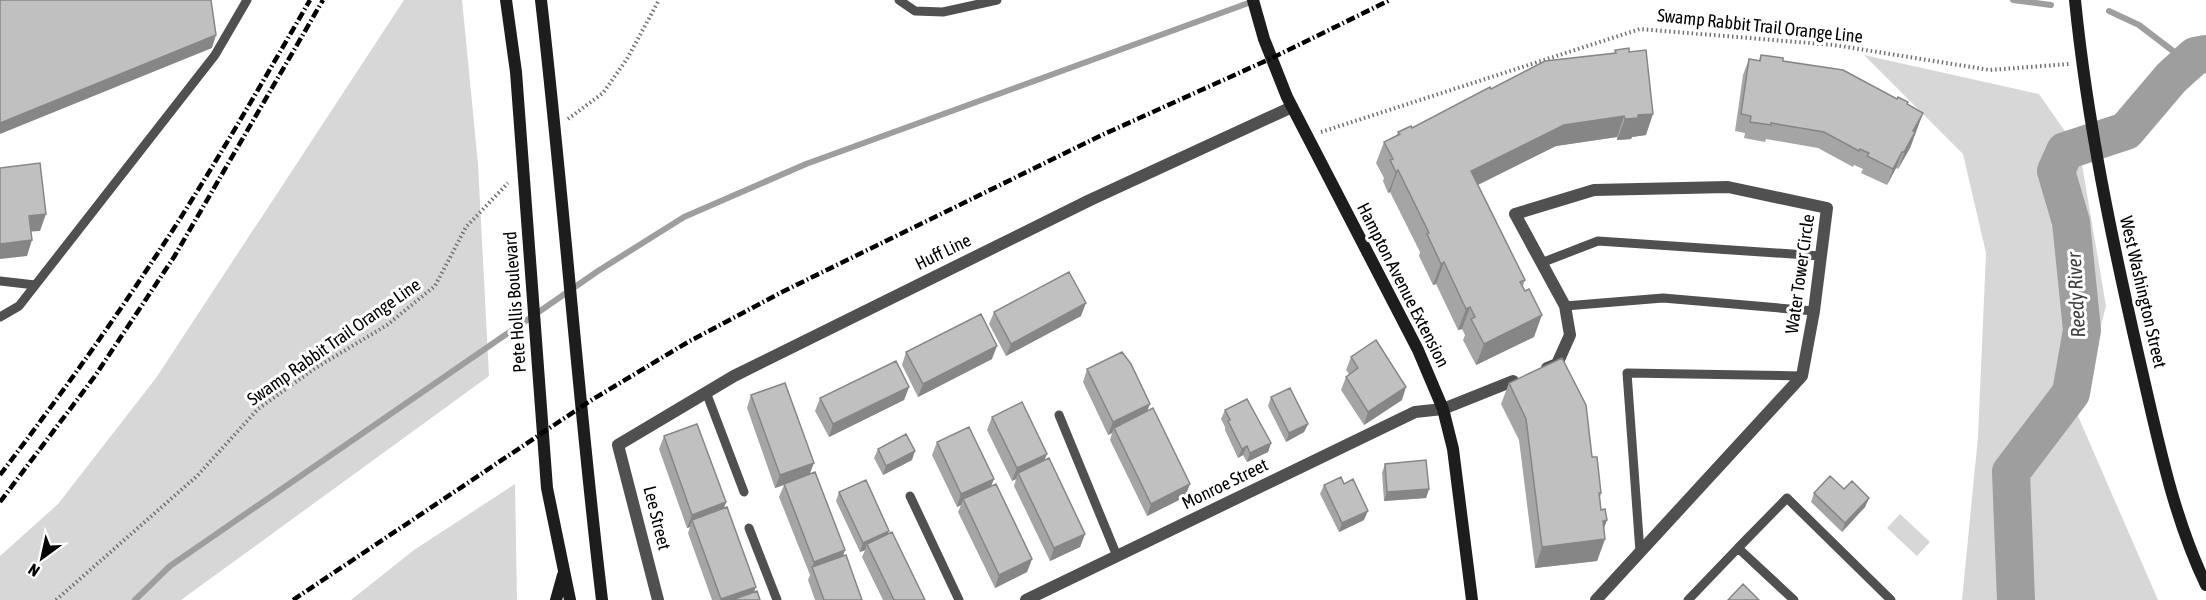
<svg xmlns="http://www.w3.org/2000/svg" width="2206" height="600" font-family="'Asap Condensed',sans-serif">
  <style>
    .green { fill: #d7d7d7 }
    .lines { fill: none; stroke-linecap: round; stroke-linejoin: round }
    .stream { stroke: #9e9e9e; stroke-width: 6 }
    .river { stroke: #9e9e9e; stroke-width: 38 }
    .path { stroke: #727272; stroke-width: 4; stroke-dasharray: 1.5 3; stroke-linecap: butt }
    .lane { stroke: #505050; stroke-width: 9 }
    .street { stroke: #505050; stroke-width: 12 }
    .secondary { stroke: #1d1d1d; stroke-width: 12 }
    .rail { stroke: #000; stroke-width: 4.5; stroke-dasharray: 9 3 1.5 3; stroke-linecap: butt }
    .wall { fill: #a5a5a5 }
    .shaded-wall { fill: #868686 }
    .building { fill: #c0c0c0; stroke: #868686; stroke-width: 1.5 }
    .labels { text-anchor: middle; stroke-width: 6; stroke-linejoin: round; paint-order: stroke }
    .street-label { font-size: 18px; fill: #000; stroke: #fff }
    .water-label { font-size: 20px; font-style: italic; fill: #3f3f3f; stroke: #fff }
  </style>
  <rect width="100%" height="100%" fill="#fff"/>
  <path class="green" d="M404 0H462L478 164 489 376 181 600H0V556L58 504 156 378Z
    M1864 55 2039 94 2080 153 2106 306 2078 416 2158 600H1962L1978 437 1986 253 1963 154Z
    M515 484 517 600H351L414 550Z
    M1900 514 1930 542 1917 556 1887 528Z"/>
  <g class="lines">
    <path class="stream" d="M2013 0 2051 5
      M2109 11 2139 25 2173 51 2195 56
      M135 600 170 566 598 271 684 217 806 164 1254 1"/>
    <path class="river" d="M2016 600 2011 472 2071 393 2082 330 2071 222 2056 171 2065 151 2126 131 2171 78 2195 56 2206 54"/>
    <path class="path" d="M568 119 603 93 627 59 659 0
      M1321 132 1640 29 1834 45 1990 70 2069 64
      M56 600 197 476 258 409 314 369 387 325 435 286 466 227 508 183"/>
    <path class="lane" d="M899 0 915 11 943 12 997 0
      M1541 263 1598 241 1821 256
      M0 281 35 285
      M1565 306 1663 298 1814 311
      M0 317 19 306 215 55 247 0
      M706 392 744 492
      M1059 415 1117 556
      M910 496 959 600
      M749 528 777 600
      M1738 548 1787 498 1891 600
      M1640 552 1627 373 1802 376
      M1688 600 1738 548 1794 600"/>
    <path class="street" d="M1547 368 1557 364 1570 335 1565 306 1515 214 1594 190 1728 187 1827 208 1814 311 1802 376 1596 600
      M658 600 618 445 734 376 1090 200 1292 107
      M1026 600 1415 412 1443 409 1513 381"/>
    <path class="secondary" d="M506 0 516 72 547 488 570 600
      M541 0C564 200 578 400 602 600
      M1253 0 1264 39 1287 97 1418 350 1443 409 1453 449 1472 600
      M2075 0C2087 121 2112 240 2139 358 2157 435 2172 514 2206 585
      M556 600 563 575"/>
    <path class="rail" d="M0 475C51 408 101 339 148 268 206 181 258 90 310 0
      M0 502 95 376 174 257 323 0
      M293 600 590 401 688 342 782 292 1102 135 1272 58 1390 0"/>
  </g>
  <path class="wall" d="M1615 50 1629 52 1646 135 1632 137 1631 139 1617 140V137L1556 146 1478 185 1525 280 1523 286 1534 337 1476 365 1463 340 1465 335 1462 329 1458 330 1436 284 1433 285 1419 256 1420 252 1390 192 1388 193 1383 181 1384 178 1376 163 1384 142 1397 135 1398 132 1412 128 1614 54Z
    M1761 55 1783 61 1908 105 1923 113 1910 148 1898 169 1896 168 1887 185 1861 173 1863 169 1854 165 1853 167 1818 148 1766 139 1765 142 1744 138 1745 133 1735 131 1743 75 1749 59 1759 60Z
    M994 312 1081 316 1006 356 989 324Z
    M906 352 992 359 918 397 902 365Z
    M1351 357 1402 400 1364 425 1341 390 1346 377 1349 374 1346 370Z
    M1087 369 1148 411 1185 497 1147 516 1110 440 1112 433 1108 435 1083 382Z
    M1509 383 1592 457 1601 493 1600 498 1601 510 1607 520 1604 528 1605 539 1597 561 1535 568 1519 440 1501 404Z
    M909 387 904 400 829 437 815 411 820 398Z
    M751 395 810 474 843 557 862 600H815L808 580 810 575 779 497 784 485 775 488 747 408Z
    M1271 397 1308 424 1304 432 1286 442 1268 406Z
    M1225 410 1271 443 1268 452 1247 462 1243 455 1238 458 1225 430V427L1221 419Z
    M992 417 1047 454 1044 460 1085 534 1080 547 1050 561 1014 486 1016 479 1012 481 987 430Z
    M664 436 726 502 724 509 754 592 760 600H712L688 533 690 527 687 528 659 449Z
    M937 442 994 479 991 486 1032 559 1027 572 995 588 958 512 961 505 957 507 932 455Z
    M878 449 912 460 883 475 874 458Z
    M1385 464 1429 489 1426 498 1384 501 1382 473Z
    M1324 485 1364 520 1339 532 1320 494Z
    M839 492 888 534 925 600H883L862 557 865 550 860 552 836 501Z
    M1814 493 1869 498 1865 507 1842 532 1811 502Z"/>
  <path class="shaded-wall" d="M216 35 212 48 0 134V123Z
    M1923 113 1910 148 1898 169 1913 131Z
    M1653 114 1646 135 1632 137 1631 139 1617 140 1625 119 1638 115Z
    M1624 116 1617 137 1556 146 1463 192 1471 171 1564 125Z
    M1902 152 1896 168 1887 185 1893 169Z
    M1398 170 1390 192 1388 193 1396 172Z
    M46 214 40 231 23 232 29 216Z
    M32 240 27 256 0 259V244Z
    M1444 262 1436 284 1433 285 1441 264Z
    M1086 303 1081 316 1006 356 1011 344Z
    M1470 307 1462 329 1458 330 1466 309Z
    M1542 315 1534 337 1476 365 1484 344Z
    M997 346 992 359 918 397 923 384Z
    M909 387 904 400 829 437 833 424Z
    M1406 387 1402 400 1364 425 1368 412Z
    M1150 404 1145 417 1114 428 1112 433 1108 435 1113 422Z
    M1308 424 1304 432 1286 442 1289 433Z
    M1271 443 1268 452 1247 462 1250 453Z
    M1247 446 1243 455 1238 458 1242 449Z
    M915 451 912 460 883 475 886 466Z
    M1047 454 1042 466 1018 473 1016 479 1012 481 1017 468Z
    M814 463 809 476 775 488 780 475Z
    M994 479 989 491 963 499 961 505 957 507 961 494Z
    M1190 484 1185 497 1147 516 1151 504Z
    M1429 489 1426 498 1384 501 1387 492Z
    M1869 498 1865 507 1842 532 1845 523Z
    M726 502 721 515 692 520 690 527 687 528 692 515Z
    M1368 511 1364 520 1339 532 1342 523Z
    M1607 520 1599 540 1605 539 1597 561 1535 568 1542 547 1603 521Z
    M889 531 886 540 867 544 865 550 860 552 863 543Z
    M1085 534 1080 547 1050 561 1054 548Z
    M845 550 841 563 812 567 809 575 814 562Z
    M1032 559 1027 572 995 588 999 575Z
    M756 587 751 600H721V599Z"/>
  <path class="building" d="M0 0H211L216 35 0 123Z
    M1629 48V52L1646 50 1653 114 1638 115V118L1625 119 1624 116 1564 125 1471 171 1525 280 1520 282 1525 291 1529 289 1542 315 1484 344 1471 319 1475 317 1470 307 1466 309 1444 262 1441 264 1427 234 1429 233 1398 170 1396 172 1390 160 1393 159 1384 142 1400 134 1398 132 1411 126 1412 128 1490 87 1491 89 1545 61 1616 53 1615 50Z
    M1761 55 1783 58V61L1843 70 1897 99 1898 97 1908 102 1907 104 1923 113 1913 131 1915 132 1904 152H1902L1893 169 1867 156 1869 153 1860 149 1859 151 1824 132 1771 123V125L1750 122 1751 116 1741 114 1749 59 1760 61Z
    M40 163 46 214 29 216 32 240 0 244V168Z
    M1069 272 1086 303 1011 344 994 312Z
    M981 314 997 346 923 384 906 352Z
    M1376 340 1406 387 1368 412 1346 377 1358 368 1351 357Z
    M1122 352 1131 364 1150 404 1113 422 1087 369Z
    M1562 358 1586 405 1592 457H1597L1601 493H1599L1601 510 1605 509 1607 520 1603 521 1605 539 1542 547 1526 419 1509 383Z
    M896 361 909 387 833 424 820 398Z
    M785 383 814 463 780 475 751 395Z
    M1290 388 1308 424 1289 433 1271 397Z
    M1247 399 1271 443 1250 453 1247 446 1242 449 1228 421 1230 420 1225 410Z
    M1022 402 1047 454 1017 468 992 417Z
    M1153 408 1190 484 1151 504 1114 428Z
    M697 424 726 502 692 515 664 436Z
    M969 427 994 479 961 494 937 442Z
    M906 434 915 451 886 466 878 449Z
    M1049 458 1085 534 1054 548 1018 473Z
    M1426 460 1429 489 1387 492 1385 464Z
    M815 472 845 550 814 562 784 484Z
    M1830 476 1844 489 1852 481 1869 498 1845 523 1814 493Z
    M1341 477 1344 484 1353 479 1368 511 1342 523 1324 485Z
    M866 480 889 531 863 543 839 492Z
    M996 484 1032 559 999 575 963 499Z
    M727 507 756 587 721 599 692 520Z
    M892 532 925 600H894L867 544Z
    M846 555 862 600H824L812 567Z
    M1743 584 1759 600H1728Z
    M757 591 760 600H732Z"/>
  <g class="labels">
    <g class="street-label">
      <text transform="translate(1760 26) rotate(6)" y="6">Swamp Rabbit Trail Orange Line</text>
      <text transform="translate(943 252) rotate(-26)" y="6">Huff Line</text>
      <text transform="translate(1800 274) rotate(-82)" y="6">Water Tower Circle</text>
      <text transform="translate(1403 285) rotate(63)" y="6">Hampton Avenue Extension</text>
      <text transform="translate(2143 292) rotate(77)" y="6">West Washington Street</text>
      <text transform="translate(515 302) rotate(-94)" y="6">Pete Hollis Boulevard</text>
      <text transform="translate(334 342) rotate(-35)" y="6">Swamp Rabbit Trail Orange Line</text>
      <text transform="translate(1225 484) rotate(-26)" y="6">Monroe Street</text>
      <text transform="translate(657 518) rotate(76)" y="6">Lee Street</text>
    </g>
    <g class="water-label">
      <text transform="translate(2076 295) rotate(-93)" y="7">Reedy River</text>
    </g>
  </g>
  <g transform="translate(42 558) rotate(213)" stroke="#ffffff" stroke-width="4.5" paint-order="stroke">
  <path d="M0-4.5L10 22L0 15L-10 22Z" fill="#000000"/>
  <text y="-9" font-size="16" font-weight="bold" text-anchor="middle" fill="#000000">N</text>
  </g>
</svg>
